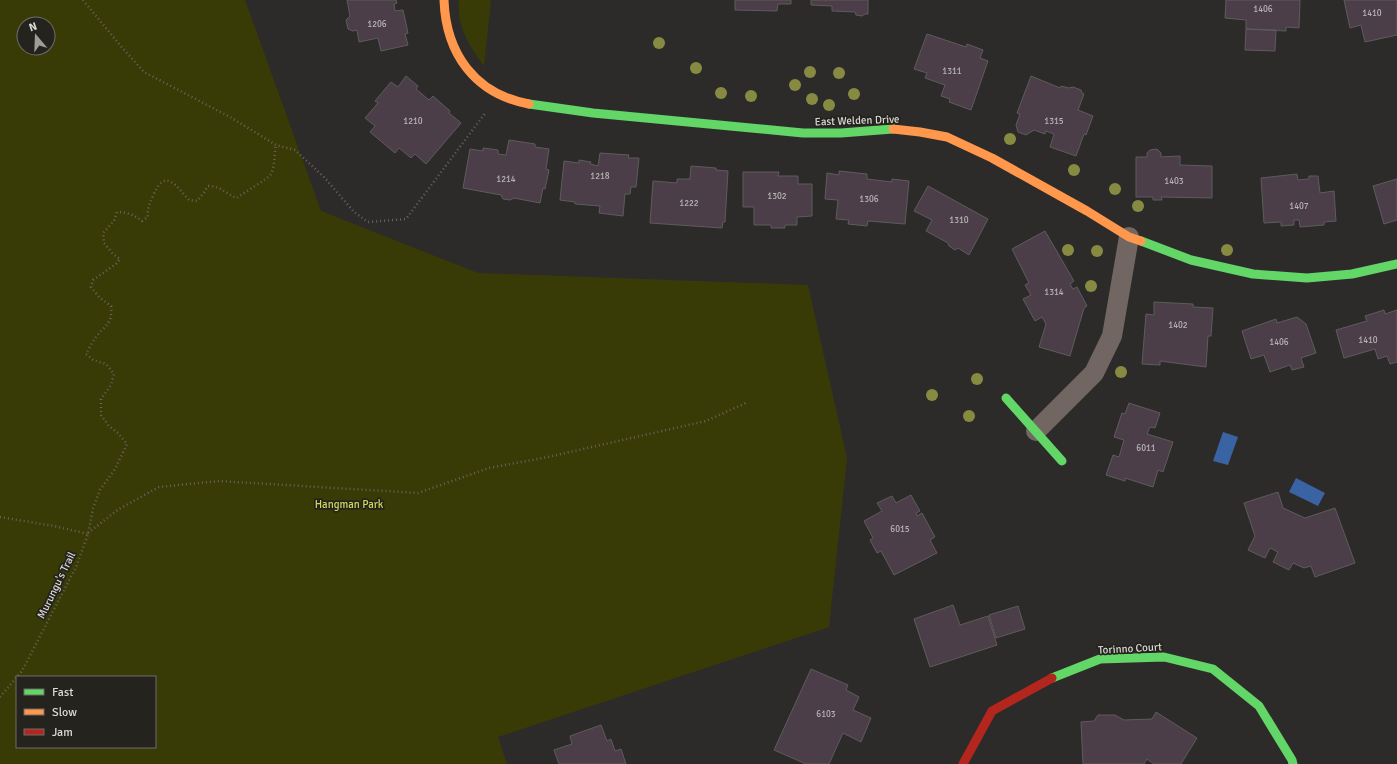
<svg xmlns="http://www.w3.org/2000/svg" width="1397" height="764" font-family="Signika,sans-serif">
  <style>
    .green { fill: #393b06; fill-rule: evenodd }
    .water { fill: #3a63a3 }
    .building { fill: #4b3e49; stroke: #5d5c5c }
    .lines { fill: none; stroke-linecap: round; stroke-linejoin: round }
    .path { stroke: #69625f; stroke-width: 2.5; stroke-dasharray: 1 3; stroke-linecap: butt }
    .street { stroke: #726662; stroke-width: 20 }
    .fast { stroke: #63d668; stroke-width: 9 }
    .slow { stroke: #ff974d; stroke-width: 9 }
    .jam { stroke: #b3261e; stroke-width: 9 }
    .tree { fill: #878b42 }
    .labels { text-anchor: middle; stroke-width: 3.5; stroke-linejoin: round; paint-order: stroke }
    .number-label { font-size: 9px; fill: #b7b3b3 }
    .street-label { font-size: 11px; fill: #dbdad6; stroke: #25231e }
    .park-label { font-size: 11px; fill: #d0d956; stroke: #25231e }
  </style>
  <rect width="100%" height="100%" fill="#2d2b29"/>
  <path class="green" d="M0 0H245L321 211 478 273 808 285 847 458 829 627 498 737 507 764H0ZM24 24H48V48H24ZM17 677H155V747H17Z
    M459 0H491L484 66C470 47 456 25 459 0Z"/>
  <path class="water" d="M1223 432 1238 437 1228 465 1213 461Z
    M1296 478 1325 493 1318 506 1289 492Z"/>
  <path class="building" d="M347 0H396L397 3 394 4 395 11 403 10 408 33 405 34 408 45 381 51 378 38 359 42 357 30 353 31 348 29 346 20 350 16Z
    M735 0H791V4H778L777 11 735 10Z
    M811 0H868V14H865L862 16 856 15 855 12 832 11V6L811 5Z
    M1226 0H1300L1299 28 1286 27V31L1246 29V20L1225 18Z
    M1344 0H1397V35L1365 42 1361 25 1350 28Z
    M1246 29 1276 30 1275 51 1245 50Z
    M927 34 966 47 967 44 983 50 980 58 988 61 971 110 949 102 950 99 941 96 945 85 925 78 927 73 914 69Z
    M406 76 418 86 416 89 429 100 433 96 450 111 449 113 461 123 426 164 415 154 411 158 399 148 395 153 370 132 375 126 365 118 378 103 375 101 391 82 398 87Z
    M1031 76 1060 88 1061 86 1069 88 1073 87 1081 90 1082 93 1084 94 1078 110 1093 116 1086 135 1084 134 1076 156 1050 147 1054 134 1046 131 1045 134 1034 130 1026 135 1018 132 1016 125 1020 114 1017 113Z
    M509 140 535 144V147L549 149 546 169 549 170 545 189 543 188 540 203 514 198 510 200 503 199 501 195 463 188 470 149 483 151V148L498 150V154L506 155Z
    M1157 149 1161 153V157L1180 156V165L1212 166V198L1161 197 1162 200H1153V197H1136V157H1147V153L1150 150Z
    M600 153 629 155 628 158H639L636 187H631L630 194H625L623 216 599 213 600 206 575 204V202L560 200 564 161 579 163V160L591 162 590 164 598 166Z
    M691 166 716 168V170L728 171 725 222H723L722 228 650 223 653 181 677 183V179H690Z
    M839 171 867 174V179L892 182V179L909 181 905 224 868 221 867 226 848 224 849 220 836 219 838 200 825 199 827 173 839 175Z
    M743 172H779L778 176H798V184H812V216L797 217V225H785V228H771V225H754V207H743Z
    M1297 174 1298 180 1309 179V176H1318L1320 193 1334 191 1336 221 1324 222V225L1300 227 1299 220H1294V225L1281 226V222L1264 223 1261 178Z
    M1397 179V220L1384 224 1373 186Z
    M928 186 988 219 969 255 958 248 955 250 949 246 948 243 926 231 932 220 914 211Z
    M1045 231 1074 281 1070 284 1073 289 1077 287 1087 306 1084 308 1070 356 1039 347 1046 324 1042 317 1035 321 1023 299 1031 295 1025 285 1029 283 1012 249Z
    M1154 302 1193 304V307L1213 308 1211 336H1208L1206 367 1160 361V365L1142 364 1146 314 1154 315Z
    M1384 310 1385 314 1397 310V362L1390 364 1387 356 1378 359 1375 349 1344 358 1336 330 1367 321 1365 316Z
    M1297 317 1306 324 1316 353 1301 358 1304 367 1292 370 1290 365 1270 372 1264 355 1251 359 1242 331 1276 319 1277 323Z
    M1129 403 1160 413 1155 428 1150 427 1147 434 1173 442 1163 472 1158 470 1153 487 1125 478V481L1106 475 1113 455 1119 457 1124 440 1114 437 1122 413 1125 414Z
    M1278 492 1283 508 1305 518 1335 508 1355 563 1315 577 1311 566 1304 568 1293 563 1289 570 1273 562 1278 552 1270 548 1265 558 1248 550 1255 536 1244 503Z
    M911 495 920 511 916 513 917 516 922 513 935 537 930 540 937 553 894 575 881 551 877 553 870 540 873 538 864 521 882 511 877 503 892 496 896 503Z
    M953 605 960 625 988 616 997 645 930 667 914 619Z
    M1018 606 1025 629 996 638 989 615Z
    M811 669 848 685 846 690 859 697 853 710 871 718 861 742 843 733 829 764H806L774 750Z
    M1156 712 1197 738 1181 764H1154L1147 759 1144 764H1083L1081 722 1094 721 1098 715H1115L1124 720 1152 719Z
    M601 725 607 741 611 739 615 751 621 749 626 764H559L554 750 572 744 570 736Z"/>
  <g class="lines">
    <path class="path" d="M83 0 119 44 144 72 230 117 276 145 295 150 324 177 354 212 368 222 406 219 486 112
      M0 517 54 526 88 534
      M88 533 119 509 159 487 219 481 418 493 489 468 548 457 706 421 748 402
      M0 697 22 671 76 567 88 534 93 508 100 490 115 469 127 444 118 433 109 426 101 415V399L111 385 114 374 106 364 93 360 86 354C89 349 92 342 96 337 105 325 113 324 111 306L99 297 91 287 93 280 116 264 120 259 113 254 104 243 103 233 114 221 117 212C128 212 134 215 142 221L148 217C147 208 150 202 154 194 165 167 177 187 189 200L197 201 203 194 208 186C221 186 226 194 237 198 244 192 267 180 271 174 275 165 274 155 276 145"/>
    <path class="street" d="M1036 431 1094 373 1112 336 1129 237"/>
    <path class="fast" d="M529 104 593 113 803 133H841L893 129
      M1141 241 1191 260 1253 274 1307 278 1352 274 1397 264
      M1006 398 1062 461
      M1052 678 1100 659 1164 657 1213 669 1259 706 1292 760 1293 764"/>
    <path class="slow" d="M444 0C446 54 475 94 529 104
      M893 129 920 132 947 137 992 158 1087 211 1129 237 1141 241"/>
    <path class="jam" d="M963 764 992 711 1052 678"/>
  </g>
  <g class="tree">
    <circle cx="659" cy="43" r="6"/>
    <circle cx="696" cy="68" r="6"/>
    <circle cx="810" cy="72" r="6"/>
    <circle cx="839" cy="73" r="6"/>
    <circle cx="795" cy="85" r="6"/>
    <circle cx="721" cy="93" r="6"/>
    <circle cx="854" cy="94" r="6"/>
    <circle cx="751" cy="96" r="6"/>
    <circle cx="812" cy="99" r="6"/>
    <circle cx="829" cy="105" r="6"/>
    <circle cx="1010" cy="139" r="6"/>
    <circle cx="1074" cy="170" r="6"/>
    <circle cx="1115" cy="189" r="6"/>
    <circle cx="1138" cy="206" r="6"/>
    <circle cx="1068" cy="250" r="6"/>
    <circle cx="1227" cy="250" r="6"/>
    <circle cx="1097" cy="251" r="6"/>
    <circle cx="1091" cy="286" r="6"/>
    <circle cx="1121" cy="372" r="6"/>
    <circle cx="977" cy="379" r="6"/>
    <circle cx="932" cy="395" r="6"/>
    <circle cx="969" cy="416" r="6"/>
  </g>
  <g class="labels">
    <g class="number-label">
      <text x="1263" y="12">1406</text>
      <text x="1372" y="16">1410</text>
      <text x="377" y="27">1206</text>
      <text x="952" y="74">1311</text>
      <text x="413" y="124">1210</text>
      <text x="1054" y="124">1315</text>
      <text x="600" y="179">1218</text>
      <text x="506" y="182">1214</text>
      <text x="1174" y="184">1403</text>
      <text x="777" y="199">1302</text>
      <text x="869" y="202">1306</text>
      <text x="689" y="206">1222</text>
      <text x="1299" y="209">1407</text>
      <text x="959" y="223">1310</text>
      <text x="1054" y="295">1314</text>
      <text x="1178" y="328">1402</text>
      <text x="1368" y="343">1410</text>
      <text x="1279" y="345">1406</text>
      <text x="1146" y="451">6011</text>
      <text x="900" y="532">6015</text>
      <text x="826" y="717">6103</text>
    </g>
    <g class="street-label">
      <text transform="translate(857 120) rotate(-2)" y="4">East Welden Drive</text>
      <text transform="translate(56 585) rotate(-64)" y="4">Murungu's Trail</text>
      <text transform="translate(1130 648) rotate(-3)" y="4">Torinno Court</text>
    </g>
    <g class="park-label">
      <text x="349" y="508">Hangman Park</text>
    </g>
  </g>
  <rect x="16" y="676" width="140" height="72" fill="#25231e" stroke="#6e6c68"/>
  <rect x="24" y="689" width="20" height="6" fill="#63d668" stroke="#6e6c68"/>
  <text x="52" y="696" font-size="12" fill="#dbdad6">Fast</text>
  <rect x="24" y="709" width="20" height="6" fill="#ff974d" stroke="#6e6c68"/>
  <text x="52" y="716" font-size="12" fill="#dbdad6">Slow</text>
  <rect x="24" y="729" width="20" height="6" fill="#b3261e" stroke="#6e6c68"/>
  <text x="52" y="736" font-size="12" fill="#dbdad6">Jam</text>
  <g transform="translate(36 36) rotate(341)"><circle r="19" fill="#25231e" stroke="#6e6c68"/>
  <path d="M0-3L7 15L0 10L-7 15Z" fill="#9e9d99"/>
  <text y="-6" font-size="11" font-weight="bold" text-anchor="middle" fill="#dbdad6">N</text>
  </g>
</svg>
